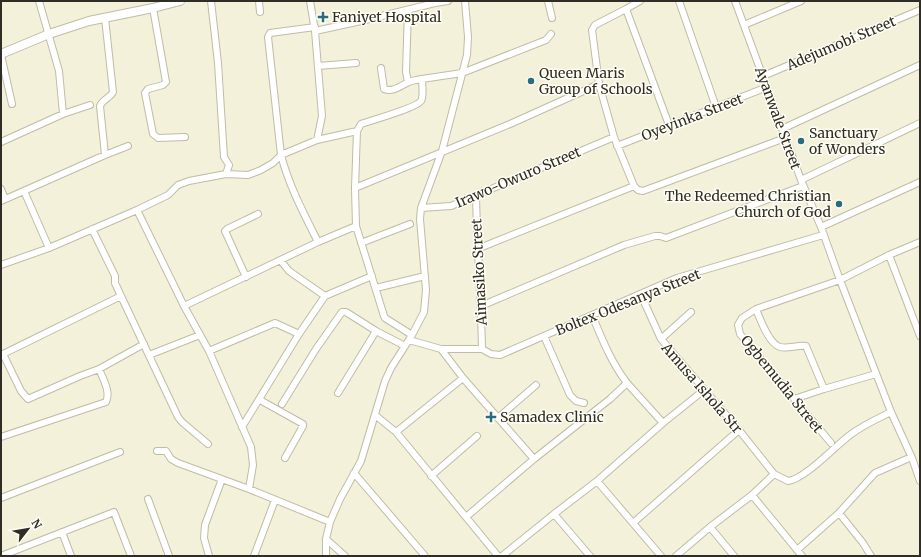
<svg xmlns="http://www.w3.org/2000/svg" width="921" height="557" font-family="Merriweather,serif">
  <style>
    .lines { fill: none; stroke-linecap: round; stroke-linejoin: round }
    .minor-casing { stroke: #bfbca7; stroke-width: 8 }
    .major-casing { stroke: #bfbca7; stroke-width: 10 }
    .minor { stroke: #fff; stroke-width: 6 }
    .major { stroke: #fff; stroke-width: 8 }
    .poi-dot { fill: #2a6c7f; stroke: #fffef5; stroke-width: 1.5 }
    .labels { text-anchor: middle; stroke-width: 3; stroke-linejoin: round; paint-order: stroke }
    .poi-label { font-size: 14px; fill: #2f2d25; stroke: #fffef5; text-anchor: start }
    .street-label { font-size: 14px; fill: #2f2d25; stroke: #fffef5 }
  </style>
  <rect width="100%" height="100%" fill="#f4f1db"/>
  <g class="lines">
    <g class="minor-casing">
      <path id="minor" d="M39 1 59 71 63 114
        M211 1 218 63 224 157 229 165 226 174
        M259 1 260 12
        M310 1 315 31 322 116 317 140
        M548 1 552 18
        M640 1 626 9 669 125
        M679 1 716 107
        M735 1 801 180 821 227 840 280 891 412 912 458 920 481
        M153 8 166 82 163 85 148 89 145 93 153 134 158 138 185 137
        M626 9 595 25 592 30 599 84 614 137 634 186 638 190 643 191 785 138
        M744 25 801 1
        M315 27 270 33 268 37 281 155C289 186 304 214 318 242
        M315 31 361 21 435 3 448 1
        M1 55 12 104
        M318 66 356 63
        M381 68 384 89C393 93 401 85 409 82 413 80 418 80 422 79
        M763 76 920 10
        M408 82 406 72 408 10
        M782 129 920 65
        M357 131 355 188 356 226 384 316 385 318 412 335
        M1 142 63 114 90 105
        M617 146 767 87
        M105 155 100 106C102 100 110 98 113 92L105 18
        M801 180 920 123
        M355 188 510 124 599 84
        M1 189 5 199
        M24 191 49 248
        M476 195C477 246 481 297 482 349
        M1 201 105 155 128 146
        M421 208 451 206 614 137
        M137 210 184 306 209 351 251 447 253 465 249 489
        M821 227 920 182
        M92 229 115 276V283L121 296 178 417 182 422 208 444
        M361 243 410 224
        M477 249 634 186
        M889 255 920 336
        M281 261 289 271 325 296 372 276
        M1 265 49 248 137 210 168 195 178 185 189 181 226 174 248 175 261 170 273 163 281 155 317 140 357 131 361 124C372 120 416 108 421 101 424 96 422 85 422 79L462 73 546 40 551 34
        M246 277 225 231 227 229 258 214
        M376 288 425 276
        M641 295 661 339 739 430 774 474 788 481C805 479 835 446 850 435 863 425 877 419 891 412
        M184 306 318 242 356 226
        M481 306 624 245 655 236H660L666 238 803 186
        M756 309C760 319 769 344 780 347 788 349 797 345 806 346L824 389
        M592 315C602 339 611 362 627 383
        M544 336 570 395 576 401 584 403
        M661 339 691 312
        M409 340 441 349 463 378 534 459
        M441 349H482
        M482 349 491 354 500 355 677 278 823 235
        M209 351 275 323 299 334
        M3 354 21 391 28 399 80 376 99 369 144 344
        M1 355 121 296
        M149 355 200 335
        M338 393 376 331
        M794 399 824 389 876 374
        M260 400 303 424V426L285 458
        M282 404 316 349 342 312H346L376 331 405 346
        M375 415 396 432 498 556
        M499 417 536 385
        M663 423 704 390
        M242 427 299 334 325 296
        M396 432 463 378
        M1 437 106 402C111 392 103 379 99 369
        M831 443 740 334 738 325 742 318 756 309 840 280 889 255 920 242
        M157 451H166L171 459 178 463 249 489 330 522
        M354 473 425 556
        M431 476 477 436
        M752 495 802 556
        M1 498 120 452
        M148 499 169 556
        M839 513 863 543 871 556
        M466 517 534 459 610 399 627 383 663 423 597 481
        M633 523 739 430
        M62 532 71 556
        M326 539 345 556
        M797 550 839 513 875 473 907 459
        M1 556 114 512 131 556
        M209 556 204 538 205 525 222 479
        M254 556 275 500
        M326 556V539L330 522 340 499 361 461 385 381 391 368 412 335 424 312 426 290 420 219 421 208 442 151 467 55 468 37 465 1
        M502 556 554 514
        M590 556 554 514 597 481 661 556
        M676 556 710 527
        M734 556 710 527 752 495 774 474"/>
    </g>
    <g class="major-casing">
      <path id="major" d="M1 54 49 34 89 21 153 8 180 1"/>
    </g>
    <use href="#minor" class="minor"/>
    <use href="#major" class="major"/>
  </g>
  <g class="poi-dot">
    <path d="M321 11h4v4h4v4h-4v4h-4v-4h-4v-4h4z"/>
    <circle cx="531" cy="81" r="4"/>
    <circle cx="801" cy="141" r="4"/>
    <circle cx="839" cy="204" r="4"/>
    <path d="M489 411h4v4h4v4h-4v4h-4v-4h-4v-4h4z"/>
  </g>
  <g class="labels">
    <g class="poi-label">
      <text x="332" y="22">Faniyet Hospital</text>
      <text x="539" y="78">Queen Maris<tspan x="539" dy="16">Group of Schools</tspan></text>
      <text x="809" y="138">Sanctuary<tspan x="809" dy="16">of Wonders</tspan></text>
      <text x="831" y="201" text-anchor="end">The Redeemed Christian<tspan x="831" dy="16">Church of God</tspan></text>
      <text x="500" y="422">Samadex Clinic</text>
    </g>
    <g class="street-label">
      <text transform="translate(841 43) rotate(-23)" y="5">Adejumobi Street</text>
      <text transform="translate(692 117) rotate(-21)" y="5">Oyeyinka Street</text>
      <text transform="translate(778 118) rotate(70)" y="5">Ayanwale Street</text>
      <text transform="translate(518 177) rotate(-23)" y="5">Irawo-Owuro Street</text>
      <text transform="translate(479 272) rotate(-93)" y="5">Aimasiko Street</text>
      <text transform="translate(628 302) rotate(-22)" y="5">Boltex Odesanya Street</text>
      <text transform="translate(782 384) rotate(51)" y="5">Ogbemudia Street</text>
      <text transform="translate(702 388) rotate(49)" y="5">Amusa Ishola Str</text>
    </g>
  </g>
  <rect width="921" height="557" fill="none" stroke="#2f2d25" stroke-width="4"/>
  <g transform="translate(28 529) rotate(59)" stroke="#fffef5" stroke-width="3" paint-order="stroke">
  <path d="M0-3L7 15L0 10L-7 15Z" fill="#2f2d25"/>
  <text y="-6" font-size="11" font-weight="bold" text-anchor="middle" fill="#2f2d25">N</text>
  </g>
</svg>
